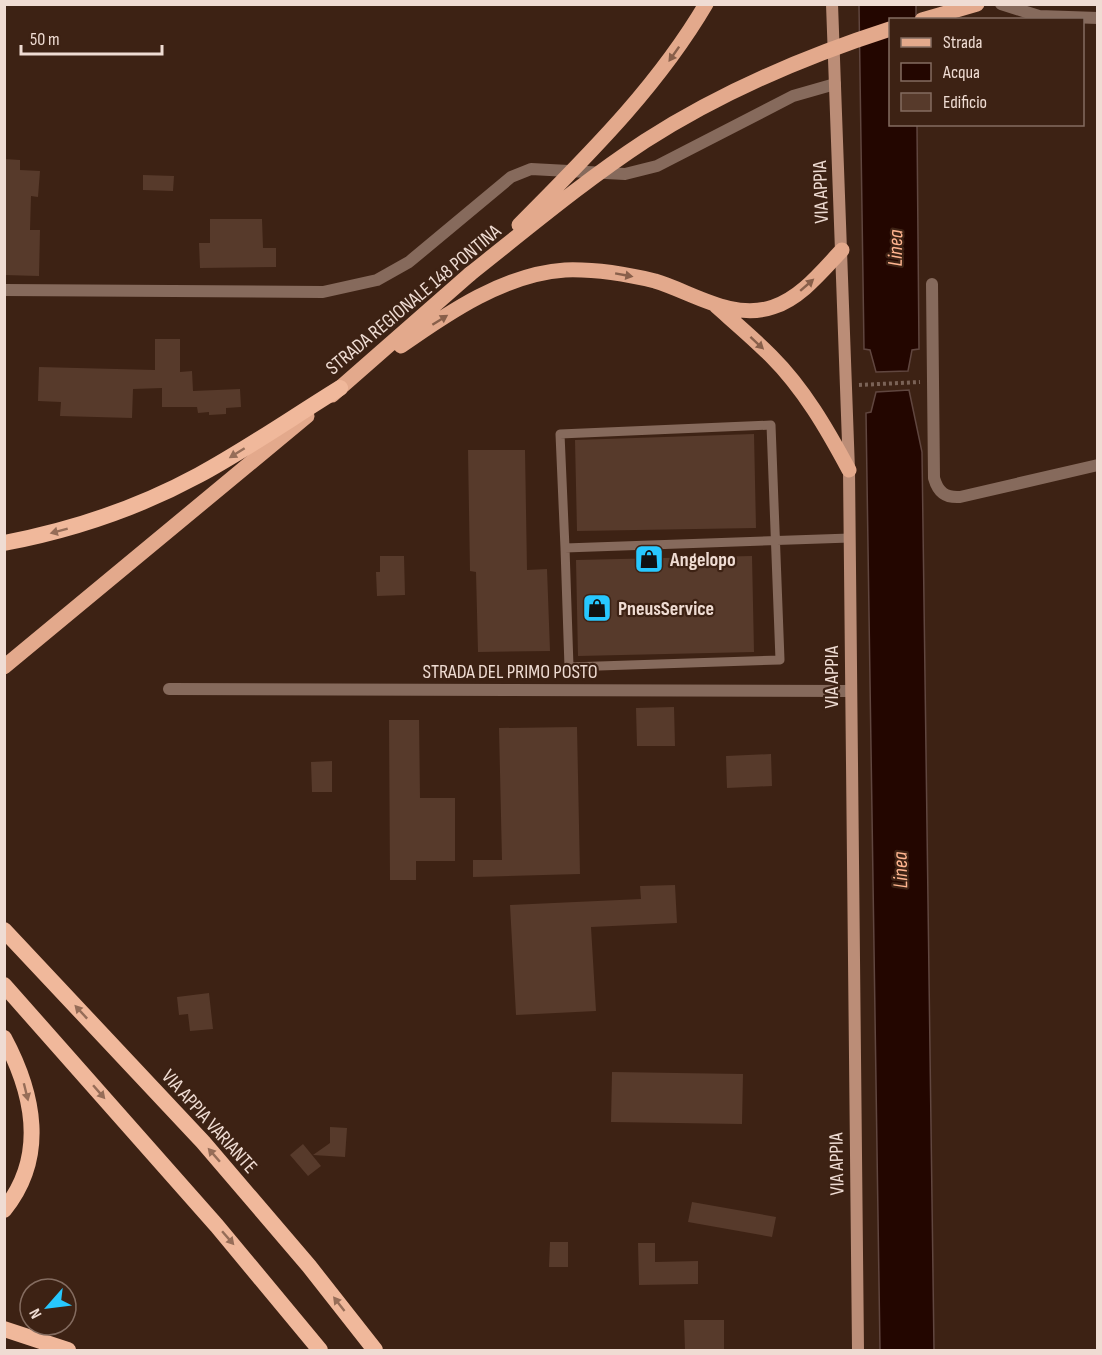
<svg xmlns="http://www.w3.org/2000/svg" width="1102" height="1355" font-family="'Sofia Sans Condensed',sans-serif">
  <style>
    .water { fill: #230600; stroke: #60463f; stroke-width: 1.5 }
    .building { fill: #573a2b }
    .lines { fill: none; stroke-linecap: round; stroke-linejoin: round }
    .path { stroke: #7a6256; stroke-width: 4; stroke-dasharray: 3 3; stroke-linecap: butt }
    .service { stroke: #866a5c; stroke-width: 9 }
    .minor { stroke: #866a5c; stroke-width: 12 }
    .secondary { stroke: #bb8d77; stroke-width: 12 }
    .primary { stroke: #e3a98c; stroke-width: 15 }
    .trunk { stroke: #f0b89b; stroke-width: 16 }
    .primary-bridge { stroke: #e3a98c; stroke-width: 15 }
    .oneway { fill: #885f4a }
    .oneway2 { fill: #966d58 }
    .labels { text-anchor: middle; stroke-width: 4.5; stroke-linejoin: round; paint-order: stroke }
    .street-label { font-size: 20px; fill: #efdcd3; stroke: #3d2214 }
    .poi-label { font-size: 20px; font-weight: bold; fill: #efdcd3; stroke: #3d2214; text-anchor: start }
    .water-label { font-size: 21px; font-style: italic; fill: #ffb590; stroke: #3d2214 }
  </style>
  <rect width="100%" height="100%" fill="#3d2214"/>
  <path class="water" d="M859 5H916V19L890 20V124L917 125 919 349 912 350 908 371 876 372 870 350 864 349Z
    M909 390 922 452 934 1350H880L866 413 871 412 876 392Z"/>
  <path class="building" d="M4 159 20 160V170L40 171 38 197 31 196 30 230H40L39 276 4 275Z
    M143 175 174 176 173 191 143 190Z
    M210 219H262L263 248H276V267L200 268 199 243H210Z
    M155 339H180V372L192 371 193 391 240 389 241 407 226 408V414L209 415V412L198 413 197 407H162V388L133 389 132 418 60 416 61 402 38 401 39 367 155 370Z
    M754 434 756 528 577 531 575 440Z
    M468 450H525L527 570 547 569 550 651 478 652 476 572 470 571Z
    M380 556H404L405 595 377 596 376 572H380Z
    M752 556 754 652 578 656 576 560Z
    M674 707 675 746H637L636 708Z
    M389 720H419L420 798H455V861H416V880H390Z
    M577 727 580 874 473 877V860H502L499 728Z
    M771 754 772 786 727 788 726 756Z
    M332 761V792H312L311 762Z
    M675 885 677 923 591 927 596 1011 516 1015 510 905 641 899 640 886Z
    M209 993 213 1029 190 1031 188 1014 179 1015 177 997Z
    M612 1072 743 1074 742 1124 611 1122Z
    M330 1127 347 1128 345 1157 313 1155 330 1143Z
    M303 1144 321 1166 308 1176 290 1155Z
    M692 1202 776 1217 772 1237 688 1222Z
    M550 1242H568V1267H549Z
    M638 1243H655V1262L698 1261V1284L639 1285Z
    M684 1320H724V1350H685Z"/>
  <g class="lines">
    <path class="path" d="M859 385 920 382"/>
    <path class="service" d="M565 548 560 434 771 425 780 660 569 667 565 548 850 538"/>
    <path class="minor" d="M1001 4 1039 16 1098 18
      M932 284 934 478C938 492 945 498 960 497L1098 465
      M4 290 323 292 377 280 409 262 511 177 531 169 625 174 657 166 793 96 835 84
      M169 689 850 691"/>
    <path class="secondary" d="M832 4 849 470 858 1350"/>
    <path class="primary" d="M922 20 977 4
      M716 306C734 322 753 338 771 356 804 389 827 429 849 470
      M401 346C449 312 505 274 565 270 594 269 626 274 655 281 692 292 732 321 773 307 801 298 822 271 842 250
      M332 395 470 274
      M4 667 307 416"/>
    <path class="trunk" d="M4 543C73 530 138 508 199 475 247 449 293 417 340 388
      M4 930 203 1142 309 1266 375 1350
      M4 985 217 1226 320 1350
      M4 1038C34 1094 47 1157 4 1210
      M4 1329 68 1350"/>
    <path class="primary-bridge" d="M519 225C587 156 656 89 706 4
      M470 274C527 229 584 181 645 141 720 93 806 56 890 29"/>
  </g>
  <defs><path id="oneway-solid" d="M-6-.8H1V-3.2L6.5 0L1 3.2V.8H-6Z" transform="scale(1.5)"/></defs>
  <g class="oneway">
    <use href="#oneway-solid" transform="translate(674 54) rotate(125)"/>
    <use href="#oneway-solid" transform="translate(624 275) rotate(10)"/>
    <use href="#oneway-solid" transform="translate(807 285) rotate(-41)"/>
    <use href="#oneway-solid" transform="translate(440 320) rotate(-32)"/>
    <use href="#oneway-solid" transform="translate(757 343) rotate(43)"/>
  </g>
  <g class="oneway2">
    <use href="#oneway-solid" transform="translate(237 453) rotate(148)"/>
    <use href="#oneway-solid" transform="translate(59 531) rotate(165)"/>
    <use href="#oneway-solid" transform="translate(81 1012) rotate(-133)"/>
    <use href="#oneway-solid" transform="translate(26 1092) rotate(76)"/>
    <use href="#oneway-solid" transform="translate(99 1092) rotate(49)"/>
    <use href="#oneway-solid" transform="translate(214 1155) rotate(-131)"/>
    <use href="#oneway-solid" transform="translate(228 1238) rotate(49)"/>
    <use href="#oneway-solid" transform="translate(339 1304) rotate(-128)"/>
  </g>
  <defs>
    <g id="shop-square" transform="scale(1.5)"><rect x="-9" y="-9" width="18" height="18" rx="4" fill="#27c8ff" stroke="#3d2214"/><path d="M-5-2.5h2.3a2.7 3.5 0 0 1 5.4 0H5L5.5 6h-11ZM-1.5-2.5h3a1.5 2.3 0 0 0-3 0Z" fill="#111"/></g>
  </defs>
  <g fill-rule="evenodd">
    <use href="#shop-square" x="649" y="559"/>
    <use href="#shop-square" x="597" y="608"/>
  </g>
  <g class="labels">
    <g class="street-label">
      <text transform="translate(820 192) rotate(-92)" y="7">VIA APPIA</text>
      <text transform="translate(413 299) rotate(-40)" y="7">STRADA REGIONALE 148 PONTINA</text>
      <text x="510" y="678">STRADA DEL PRIMO POSTO</text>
      <text transform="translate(831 677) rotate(-90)" y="7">VIA APPIA</text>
      <text transform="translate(210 1121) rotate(48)" y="7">VIA APPIA VARIANTE</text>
      <text transform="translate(836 1164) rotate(-91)" y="7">VIA APPIA</text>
    </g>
    <g class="poi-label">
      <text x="670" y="566">Angelopo</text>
      <text x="618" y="615">PneusService</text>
    </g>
    <g class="water-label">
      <text transform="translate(895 248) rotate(-89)" y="7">Linea</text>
      <text transform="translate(900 870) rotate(-91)" y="7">Linea</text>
    </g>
  </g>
  <rect width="1102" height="1355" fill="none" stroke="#efdcd3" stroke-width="12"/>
  <rect x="889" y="18" width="195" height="108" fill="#3d2214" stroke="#846c60" stroke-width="1.5"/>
  <rect x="901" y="38" width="30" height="9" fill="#e3a98c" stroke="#846c60" stroke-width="1.5"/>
  <text x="943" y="48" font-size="18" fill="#efdcd3">Strada</text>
  <rect x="901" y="63" width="30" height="18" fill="#230600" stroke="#846c60" stroke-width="1.5"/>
  <text x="943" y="78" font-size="18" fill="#efdcd3">Acqua</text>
  <rect x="901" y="93" width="30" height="18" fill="#573a2b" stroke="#846c60" stroke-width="1.5"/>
  <text x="943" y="108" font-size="18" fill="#efdcd3">Edificio</text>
  <g transform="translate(48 1307) rotate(242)"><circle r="28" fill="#3d2214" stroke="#846c60" stroke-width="1.5"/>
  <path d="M0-4.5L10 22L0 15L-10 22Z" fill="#27c8ff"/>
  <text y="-9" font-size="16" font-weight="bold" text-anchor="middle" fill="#efdcd3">N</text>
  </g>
  <path d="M21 45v9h141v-9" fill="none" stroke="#efdcd3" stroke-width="3"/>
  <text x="30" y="45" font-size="18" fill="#efdcd3" stroke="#3d2214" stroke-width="4.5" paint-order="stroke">50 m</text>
</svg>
